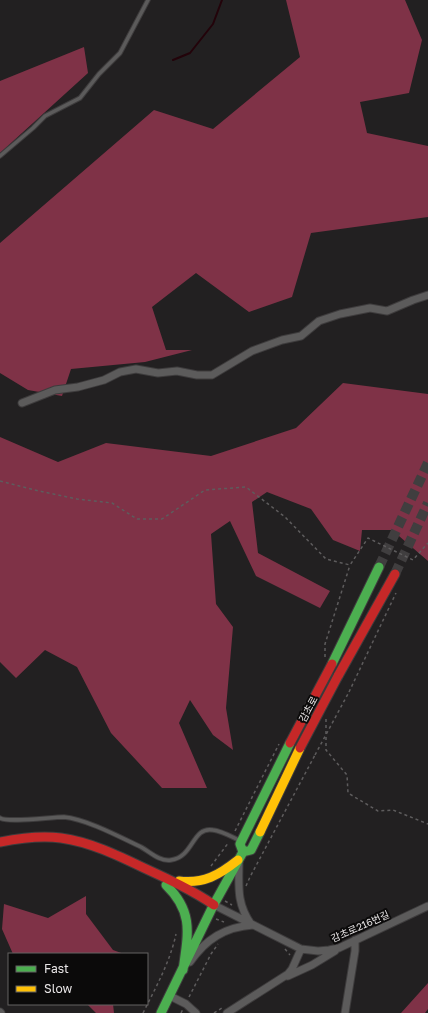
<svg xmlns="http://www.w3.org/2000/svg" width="428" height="1013" font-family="'Golos Text','Noto Sans KR',sans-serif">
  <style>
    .forest { fill: #7f3247 }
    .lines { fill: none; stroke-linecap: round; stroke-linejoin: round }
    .stream { stroke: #23030a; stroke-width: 2 }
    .secondary-tunnel { stroke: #403e3f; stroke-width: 10; stroke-dasharray: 10 5; stroke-linecap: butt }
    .lane-casing { stroke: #3e3c3d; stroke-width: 5.5 }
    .street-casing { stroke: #3e3c3d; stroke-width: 9 }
    .fast-casing { stroke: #3e3c3d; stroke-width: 11 }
    .slow-casing { stroke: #3e3c3d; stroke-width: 11 }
    .jam-casing { stroke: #3e3c3d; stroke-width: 11 }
    .path { stroke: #5e5c5d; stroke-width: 1.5; stroke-dasharray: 3 3; stroke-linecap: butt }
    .lane { stroke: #5c5b5b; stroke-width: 3.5 }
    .street { stroke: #5c5b5b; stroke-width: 7 }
    .fast { stroke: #4caf50; stroke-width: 9 }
    .slow { stroke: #ffc107; stroke-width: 9 }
    .jam { stroke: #c62828; stroke-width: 9 }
    .jam-bridge-casing { stroke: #3e3c3d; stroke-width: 11; stroke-linecap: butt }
    .path-bridge { stroke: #5e5c5d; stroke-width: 1.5; stroke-dasharray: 3 3; stroke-linecap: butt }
    .jam-bridge { stroke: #c62828; stroke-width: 9 }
    .labels { text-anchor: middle; stroke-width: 4; stroke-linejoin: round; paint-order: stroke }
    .street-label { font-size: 10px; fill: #e9e6e7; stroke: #0b0a0a }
  </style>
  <rect width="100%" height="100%" fill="#222021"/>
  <path class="forest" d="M286 0H405L422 40 409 93 360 102 367 133 428 146V217L311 233 292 297 249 312 196 273 152 307 166 350H192L145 362 71 369 62 396 28 390 0 373V243L154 110 213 129 300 57Z
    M84 47 88 73 0 153V81Z
    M343 383 428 394V561L392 530H362L360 551 333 540 311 509 267 492 252 502 258 553 330 591 320 608 256 576 230 521 211 534 216 604 233 627 226 708 233 750 213 735 190 700 179 723 207 788H162L111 733 77 667 45 650 16 678 0 662V437L58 462 106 443 211 456 296 428Z
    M86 896V914L113 950 124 954H13L2 929 4 904 48 918Z
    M428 983V1009L425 1013H401Z
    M87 1004H113L114 1013H96Z"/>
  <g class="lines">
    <path class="stream" d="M173 60 190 53 213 24 222 0"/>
    <path class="secondary-tunnel" d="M379 567 428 463
      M395 574 428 503"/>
    <g class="lane-casing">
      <path id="lane" d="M0 156 33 128 45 116 80 98 99 74 120 53 148 0
        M0 818C8 823 51 817 64 817 86 819 120 837 141 847 150 852 160 862 171 860 194 857 192 826 213 830 222 831 232 837 241 841"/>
    </g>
    <g class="street-casing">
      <path id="street" d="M22 403 55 390 78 387 104 380 120 372 136 369 158 373 177 371 197 375H212L252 351 282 340 301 336 319 321 340 314 370 308 387 311 413 300 428 295
        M239 861C239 885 236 903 251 924
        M214 905 301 949 318 951 329 950 339 948 428 906
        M190 962C206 939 225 927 253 925
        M288 976 312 965 335 951
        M170 996 186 1004 196 1013
        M0 1012 1 1013
        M227 1013 288 974 292 969 301 949
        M345 1013 355 951V940"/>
    </g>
    <g class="fast-casing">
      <path id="fast" d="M332 664 379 567
        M243 852 240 844 290 743
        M166 885C194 912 188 934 183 970
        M161 1013 213 906 243 852 251 850 260 832"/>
    </g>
    <g class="slow-casing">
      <path id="slow" d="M260 832 300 748
        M179 881C204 884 219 875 238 860"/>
    </g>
    <g class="jam-casing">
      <path id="jam" d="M338 676 395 574
        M0 842C20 838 40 835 61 838 90 842 117 855 144 868 168 879 192 890 214 905"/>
    </g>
    <path class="path" d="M0 481 39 491 77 499 112 503 137 519H162L205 490 246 487 285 517 326 559 350 565 368 538 413 560 428 543
      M325 657V644L350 565
      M349 692 396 593
      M326 719V750L347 775 348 793 378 811 393 810 428 824
      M235 831 279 744
      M211 866 229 842
      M246 886 250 877 315 755
      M225 901 232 905
      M216 919 224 922
      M285 949 290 955
      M189 997 211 954 218 944
      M143 1013C156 987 170 962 176 934
      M181 1013 183 1009
      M214 1013 222 1008"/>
    <use href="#lane" class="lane"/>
    <use href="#street" class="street"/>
    <use href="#fast" class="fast"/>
    <use href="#slow" class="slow"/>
    <use href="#jam" class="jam"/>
    <g class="jam-bridge-casing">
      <path id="jam-bridge" d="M290 743 332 664
        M300 748 338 676"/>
    </g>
    <path class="path-bridge" d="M315 755 349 692"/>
    <use href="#jam-bridge" class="jam-bridge"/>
  </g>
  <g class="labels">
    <g class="street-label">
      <text transform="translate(308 709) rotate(-62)" y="4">감초로</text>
      <text transform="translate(360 926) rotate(-24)" y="4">감초로216번길</text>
    </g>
  </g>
  <rect x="8" y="953" width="140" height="52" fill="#0b0a0a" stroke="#646262"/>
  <rect x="16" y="966" width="20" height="6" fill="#4caf50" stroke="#646262"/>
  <text x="44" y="973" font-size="12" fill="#e9e6e7">Fast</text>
  <rect x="16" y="986" width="20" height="6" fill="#ffc107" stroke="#646262"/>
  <text x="44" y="993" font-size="12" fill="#e9e6e7">Slow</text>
</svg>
